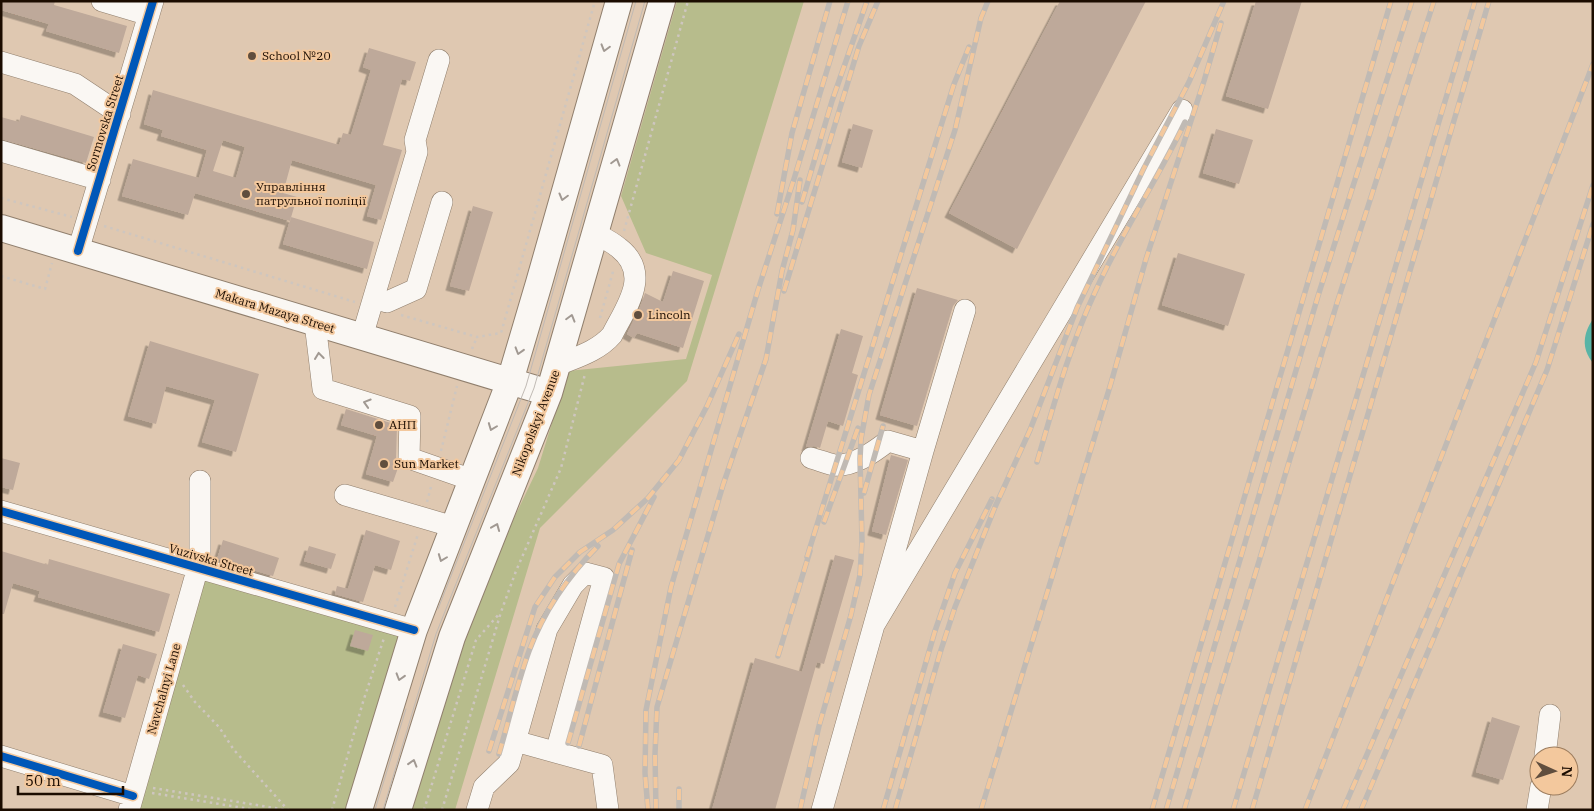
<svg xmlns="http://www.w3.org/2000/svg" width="1594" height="811" font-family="'IBM Plex Serif',serif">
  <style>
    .green { fill: #b7bc8c }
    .water { fill: #59b4a6 }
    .building { fill: #bea99a; fill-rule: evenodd; filter: url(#shadow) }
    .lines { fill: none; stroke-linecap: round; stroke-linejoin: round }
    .minor-casing { stroke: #907f6d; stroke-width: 22 }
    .major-casing { stroke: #907f6d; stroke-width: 28 }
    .path { stroke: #cec6bf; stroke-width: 2.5; stroke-dasharray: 2.5 4; stroke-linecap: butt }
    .minor { stroke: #faf7f3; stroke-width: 21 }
    .major { stroke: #faf7f3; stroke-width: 26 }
    .tram { stroke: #c0bab4; stroke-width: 1 }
    .rail-casing { stroke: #c0bab4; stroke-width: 5.5 }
    .rail { stroke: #f3c89d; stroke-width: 4; stroke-dasharray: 11; stroke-linecap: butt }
    .cycleway-casing { stroke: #f3c89d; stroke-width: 11 }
    .cycleway { stroke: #0057b8; stroke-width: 8 }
    .oneway { stroke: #a19992 }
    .poi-dot { fill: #604e3e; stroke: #f3c89d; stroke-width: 2 }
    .labels { text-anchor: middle; stroke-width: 4; stroke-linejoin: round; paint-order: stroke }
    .poi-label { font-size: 12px; fill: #1b0c00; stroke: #f3c89d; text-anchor: start }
    .street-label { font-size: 12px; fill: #1b0c00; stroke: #f3c89d }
  </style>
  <defs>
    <filter id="shadow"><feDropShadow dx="-4.5" dy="4.5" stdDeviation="0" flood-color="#0004"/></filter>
  </defs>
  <rect width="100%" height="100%" fill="#dfc8b1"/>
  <path class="green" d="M677 1H804L687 381 540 528 455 810H404L455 641 538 468 568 371 686 359 712 275 646 253 621 196Z
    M201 574 407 634 352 810H134Z"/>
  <path class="water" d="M1593 319V363C1581 348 1583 334 1593 319Z"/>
  <path class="building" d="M1 1H55L54 5 127 26 119 53 46 31 49 24 1 10Z
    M1060 1H1146L1017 249 949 213Z
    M1256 1H1302L1268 109 1226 96Z
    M369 48 416 62 410 81 402 79 383 145 402 150 381 220 367 216 376 185 292 160 283 193 297 197 290 221 195 193 188 215 122 196 133 159 199 178 207 150 161 136 163 130 144 124 153 90 339 145 343 133 351 135 371 70 363 67ZM223 140 245 147 236 178 213 171Z
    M21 115 94 137 86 163 1 139V117L19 122Z
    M853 124 873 130 862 168 842 162Z
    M1216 129 1253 140 1239 184 1203 173Z
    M473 206 493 212 469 291 450 286Z
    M291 217 374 242 367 269 283 244Z
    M1178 253 1245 274 1228 326 1162 305Z
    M673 271 704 281 683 348 637 333 634 338 627 334 640 307 645 293 663 302Z
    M917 288 958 300 953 306 917 426 880 415Z
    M841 329 863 336 852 373 858 375 843 426 828 421 820 448 814 446 806 447Z
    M150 341 259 374 236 452 202 442 215 400 166 386 156 424 128 416Z
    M346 409 397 425 396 458 399 465 393 482 366 474 377 436 341 425Z
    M891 455 908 460 886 535 872 531Z
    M1 458 20 463 13 490 1 487Z
    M366 530 400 541 391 570 375 565 363 602 335 594 337 586 348 589Z
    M223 540 279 558 273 576 217 559Z
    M309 546 336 554 331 569 304 561Z
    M1 551 48 565 49 559 170 594 159 632 38 597 40 591 13 583 4 614H1Z
    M835 555 854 560 824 664 817 662 775 810H712L755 658 802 672Z
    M355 630 373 635 368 651 350 646Z
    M123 644 157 654 149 679 138 675 125 718 103 712Z
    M1492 717 1520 726 1503 780 1476 772Z"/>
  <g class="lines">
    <g class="minor-casing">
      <path id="minor" d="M102 1 149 15
        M1 62 75 84 120 114
        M1 151 100 180
        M78 251 153 1
        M374 298 387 302 416 289 442 202
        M315 323 323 389 410 416 409 458 472 480
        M362 337 417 152 415 140 439 60
        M558 365C577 357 598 351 612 335 626 307 652 274 619 248 612 242 604 238 596 234
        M811 458C818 460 826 463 834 465 853 467 874 452 888 441L923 451
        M345 495 454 527
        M1 511 414 630
        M874 625 1182 110
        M515 741 602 765 608 810
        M1 756 133 796
        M1545 756 1550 715
        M129 810 200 560V481
        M477 810 484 787 509 763 547 629 573 585 585 573 604 578 556 752
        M822 810 923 451 965 310
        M1537 810 1541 786"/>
    </g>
    <g class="major-casing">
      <path id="major" d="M1 228 549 393
        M359 810 414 630 510 381 539 283 619 1
        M398 810 452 637 549 393 662 1"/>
    </g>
    <path class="path" d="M1 198 72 217
      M104 226 355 302
      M624 231 688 1
      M1 276 45 289 52 263
      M401 315 477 337 501 333 595 1
      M600 318 614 268
      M472 349 477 337
      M441 451 457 386
      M427 502 432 483
      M395 607 418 534
      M183 685 195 702 219 727 234 750 288 810
      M153 788 287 810
      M152 793 256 810
      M332 810 363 702 384 638
      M424 810 476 640 500 613
      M442 810 501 612 516 571 561 468 585 374"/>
    <use href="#minor" class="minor"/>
    <use href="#major" class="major"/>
    <path class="tram" d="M438 609 526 386 636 1
      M375 810 406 709
      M383 810 436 634 534 388 645 1"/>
    <g class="rail-casing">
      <path id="rail" d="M802 202 832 101 867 1
        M777 214 792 133 830 1
        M784 291 859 46 878 1
        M1037 462C1054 404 1070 345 1096 290 1122 232 1158 179 1185 122
        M864 493 883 426
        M824 522 858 428
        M807 557 954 84 969 47
        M778 656 810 551
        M568 743 619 564 654 497
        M579 746 632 550
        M489 751 535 607 555 577 580 552 613 530 648 498 679 460 707 406 739 334
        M499 754C509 720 517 684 529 651 544 611 568 576 598 546
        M679 789V810
        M648 810 645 773 646 710 671 587 758 290 794 179 848 1
        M656 810 655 754 657 707 723 485 766 359 782 271 793 230 800 180
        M800 810 819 726 851 615 860 575 862 541 860 459 861 439 869 395 955 130 981 18 988 1
        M883 810 935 631 955 573 992 499
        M895 810 940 653 955 607 995 507 1030 430 1077 308 1144 168 1189 82 1224 1
        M981 810 1111 383 1146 259 1204 81 1221 23
        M1152 810 1391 1
        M1166 810 1318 296 1412 1
        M1184 810 1337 303 1434 1
        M1233 810 1475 1
        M1252 810 1489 1
        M1305 810 1593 64
        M1343 810 1536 362 1593 185
        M1361 810 1547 370 1593 224"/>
    </g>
    <use href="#rail" class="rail"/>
    <g class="cycleway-casing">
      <path id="cycleway" d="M78 251 153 1
        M1 511 414 630
        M1 756 133 796"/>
    </g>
    <use href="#cycleway" class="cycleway"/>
  </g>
  <defs><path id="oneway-chevron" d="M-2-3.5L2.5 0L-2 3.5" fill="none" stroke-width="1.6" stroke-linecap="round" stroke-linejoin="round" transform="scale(1.25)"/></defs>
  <g class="oneway">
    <use href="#oneway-chevron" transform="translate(605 48) rotate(106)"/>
    <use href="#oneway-chevron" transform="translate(616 162) rotate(-74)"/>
    <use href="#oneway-chevron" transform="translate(563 197) rotate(105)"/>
    <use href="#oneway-chevron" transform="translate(571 318) rotate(-74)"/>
    <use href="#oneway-chevron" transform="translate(519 351) rotate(107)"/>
    <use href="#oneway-chevron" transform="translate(319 356) rotate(-97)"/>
    <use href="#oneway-chevron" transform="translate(367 403) rotate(-163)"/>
    <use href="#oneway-chevron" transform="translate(492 427) rotate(111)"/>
    <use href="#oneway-chevron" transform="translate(496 527) rotate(-68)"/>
    <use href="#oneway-chevron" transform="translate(442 558) rotate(111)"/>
    <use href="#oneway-chevron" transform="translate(400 677) rotate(107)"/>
    <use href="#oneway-chevron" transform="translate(413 763) rotate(-73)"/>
  </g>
  <g class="poi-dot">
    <circle cx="252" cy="56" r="5"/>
    <circle cx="246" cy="194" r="5"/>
    <circle cx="638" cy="315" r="5"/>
    <circle cx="379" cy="425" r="5"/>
    <circle cx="384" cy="464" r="5"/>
  </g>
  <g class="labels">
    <g class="poi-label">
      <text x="262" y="60">School №20</text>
      <text x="256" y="191">Управління<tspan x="256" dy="14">патрульної поліції</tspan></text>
      <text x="648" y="319">Lincoln</text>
      <text x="389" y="429">АНП</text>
      <text x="394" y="468">Sun Market</text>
    </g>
    <g class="street-label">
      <text transform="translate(105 123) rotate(-73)" y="4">Sormovska Street</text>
      <text transform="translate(275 311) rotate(17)" y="4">Makara Mazaya Street</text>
      <text transform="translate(536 423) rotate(-69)" y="4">Nikopolskyi Avenue</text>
      <text transform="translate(211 560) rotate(16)" y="4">Vuzivska Street</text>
      <text transform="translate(164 689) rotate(-74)" y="4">Navchalnyi Lane</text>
    </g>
  </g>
  <rect width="1594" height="811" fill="none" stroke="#1b0c00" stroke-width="5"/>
  <g transform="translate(1554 771) rotate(93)"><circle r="24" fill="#f3c89d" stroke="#9d7d5e"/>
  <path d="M0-4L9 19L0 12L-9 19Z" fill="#604e3e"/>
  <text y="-8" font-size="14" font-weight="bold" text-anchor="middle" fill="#1b0c00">N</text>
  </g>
  <path d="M18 786v8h105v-8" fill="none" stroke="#1b0c00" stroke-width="2.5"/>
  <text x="25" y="786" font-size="15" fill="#1b0c00" stroke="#f3c89d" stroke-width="4" paint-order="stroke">50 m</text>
</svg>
